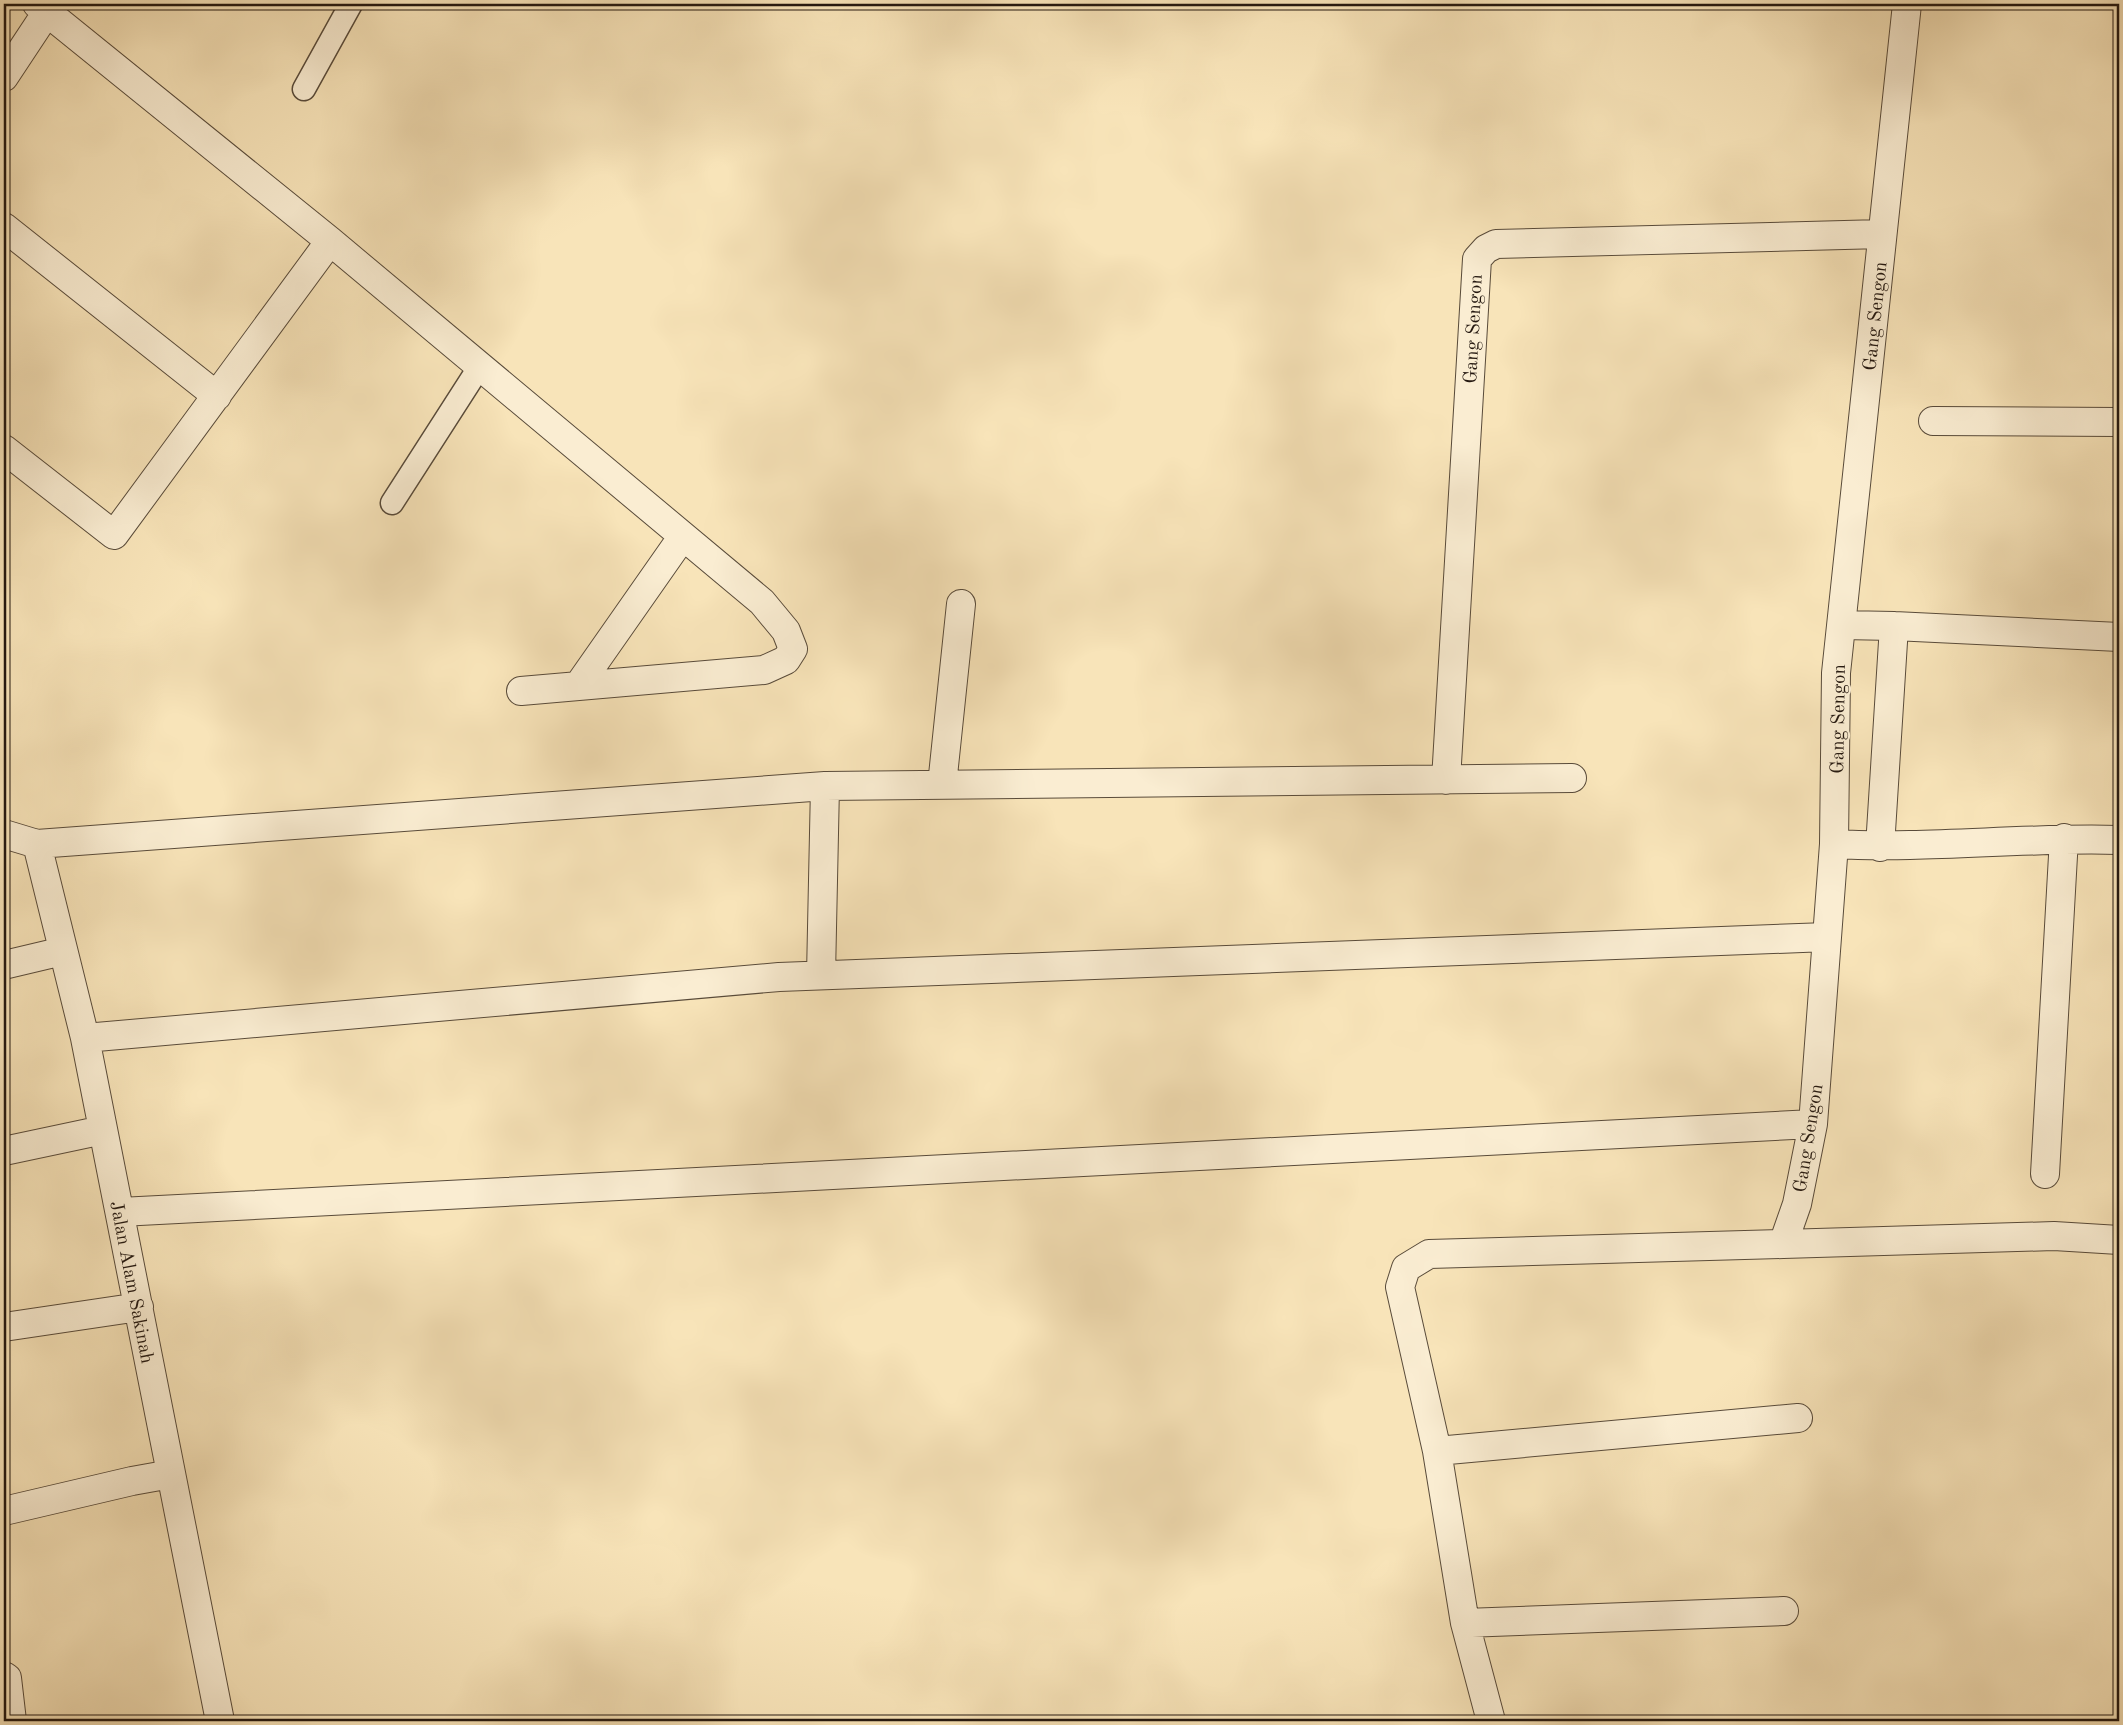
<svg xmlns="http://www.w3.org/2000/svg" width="2123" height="1725" font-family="'Old Standard TT',serif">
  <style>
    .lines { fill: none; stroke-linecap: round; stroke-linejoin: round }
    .lane-casing { stroke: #594b3a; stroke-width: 25 }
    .street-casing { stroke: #594b3a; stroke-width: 30 }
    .lane { stroke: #faedd2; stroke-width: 22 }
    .street { stroke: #faedd2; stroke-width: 28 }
    .labels { text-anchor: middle; stroke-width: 4; stroke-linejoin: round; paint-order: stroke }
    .street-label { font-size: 19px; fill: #241810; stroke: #faedd2 }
  </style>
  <rect width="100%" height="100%" fill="#f8e4b9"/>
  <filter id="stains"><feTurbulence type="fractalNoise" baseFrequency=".004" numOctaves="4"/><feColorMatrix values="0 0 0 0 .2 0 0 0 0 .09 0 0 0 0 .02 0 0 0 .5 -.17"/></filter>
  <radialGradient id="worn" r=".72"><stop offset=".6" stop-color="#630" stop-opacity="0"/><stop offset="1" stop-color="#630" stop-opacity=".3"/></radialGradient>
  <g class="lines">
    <g class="lane-casing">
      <path id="lane" d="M304 89 351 4
        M392 503 480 366"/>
    </g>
    <g class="street-casing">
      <path id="street" d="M37 4 330 241 762 602 786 631 793 649 786 660 764 670 521 691
        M4 77 47 12
        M4 227 217 396
        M1933 421 2119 422
        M4 449 114 535 330 241
        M1842 625 1894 626 2119 637
        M578 686 683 536
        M1446 780 1477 259 1486 249 1496 244 1882 234
        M942 785 961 604
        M4 834 37 844 825 786 1572 778
        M37 844 85 1038 220 1721
        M1834 844C1929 849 2024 837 2119 840
        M1880 847 1894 626
        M4 965 63 951
        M821 975 825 786
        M85 1038 779 977 1827 937
        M4 1151 103 1130
        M2045 1174 2064 838
        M120 1212 1813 1124
        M1783 1244 2054 1236 2119 1240
        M4 1327 139 1307
        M1437 1451 1798 1418
        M4 1511 132 1481 171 1474
        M1465 1623 1784 1611
        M4 1676 7 1678 12 1721
        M1491 1721 1465 1623 1437 1451 1400 1287 1406 1268 1429 1254 1783 1244 1797 1204 1813 1124 1834 844 1836 673 1907 4"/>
    </g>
    <use href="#lane" class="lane"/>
    <use href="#street" class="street"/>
  </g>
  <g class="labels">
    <g class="street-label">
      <text transform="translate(1874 316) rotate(-84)" y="7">Gang Sengon</text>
      <text transform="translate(1472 329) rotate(-87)" y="7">Gang Sengon</text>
      <text transform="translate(1837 719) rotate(-89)" y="7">Gang Sengon</text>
      <text transform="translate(1807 1138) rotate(-81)" y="7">Gang Sengon</text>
      <text transform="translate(133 1282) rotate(79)" y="7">Jalan Alam Sakinah</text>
    </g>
  </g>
  <rect width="2123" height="1725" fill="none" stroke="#f8e4b9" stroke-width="20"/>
  <rect x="5" y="5" width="2113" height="1715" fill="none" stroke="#241810" stroke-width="2.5"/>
  <rect x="10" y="10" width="2103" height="1705" fill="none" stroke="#241810"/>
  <rect width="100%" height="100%" filter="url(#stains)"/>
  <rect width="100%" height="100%" fill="url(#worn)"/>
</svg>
